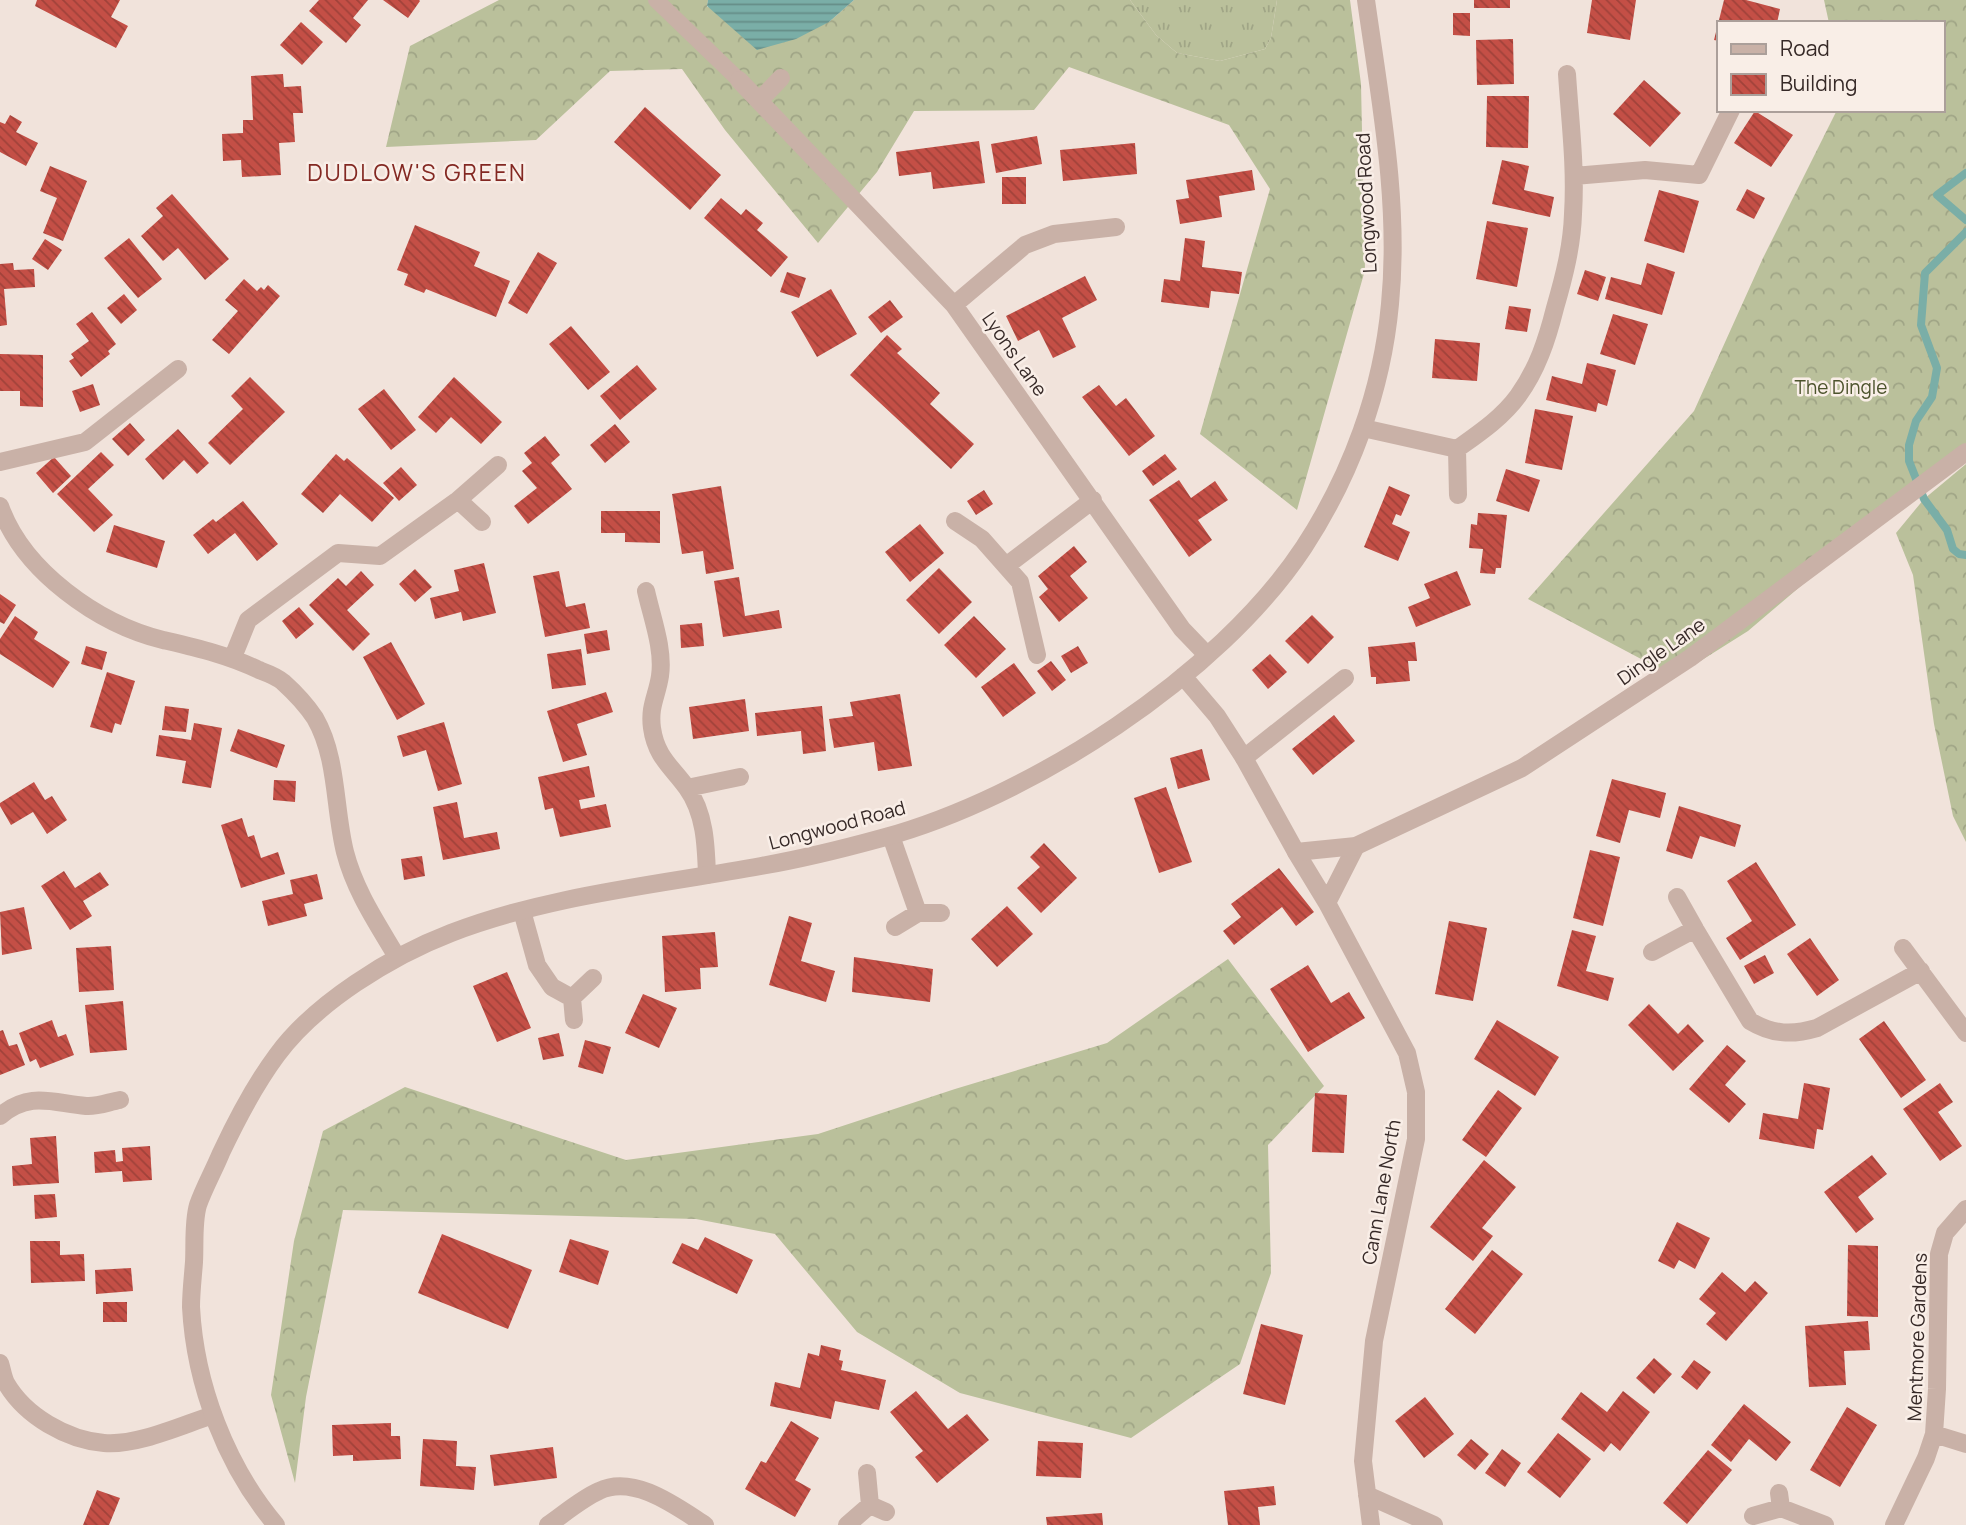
<svg xmlns="http://www.w3.org/2000/svg" width="1966" height="1525" font-family="Manrope,sans-serif">
  <style>
    .grass { fill: url(#grass-tufts) }
    .forest { fill: url(#forest-crowns) }
    .water { fill: url(#water-rules) }
    .lines { fill: none; stroke-linecap: round; stroke-linejoin: round }
    .stream { stroke: #7aaea7; stroke-width: 8 }
    .building { fill: url(#building-back-hatch) }
    .pedestrian { stroke: #c9b1a7; stroke-width: 16 }
    .minor { stroke: #c9b1a7; stroke-width: 18 }
    .tertiary { stroke: #c9b1a7; stroke-width: 18 }
    .labels { text-anchor: middle; stroke-width: 5; stroke-linejoin: round; paint-order: stroke }
    .street-label { font-size: 19px; fill: #362927; stroke: #f9eee7 }
    .park-label { font-size: 19px; fill: #4c532c; stroke: #f9eee7 }
    .quarter-label { font-size: 23px; letter-spacing: 2px; fill: #832822; stroke: #f9eee7 }
  </style>
  <defs>
    <pattern id="grass-tufts" width="24" height="20" patternUnits="userSpaceOnUse" patternTransform="scale(1.75)"><rect width="24" height="20" fill="#bac09b"/><path d="M3 7l-1-3M5 7V3M7 7l1-3M15 17l-1-3M17 17v-4M19 17l1-3" fill="none" stroke="#a0a586"/></pattern>
    <pattern id="forest-crowns" width="20" height="18" patternUnits="userSpaceOnUse" patternTransform="scale(1.75)"><rect width="20" height="18" fill="#bac09b"/><path d="M2 6a3 3 0 1 1 6 0M12 15a3 3 0 1 1 6 0" fill="none" stroke="#a0a586"/></pattern>
    <pattern id="water-rules" width="6" height="5" patternUnits="userSpaceOnUse" patternTransform="scale(1.75)"><rect width="6" height="5" fill="#7aaea7"/><path d="M0 2.5h6" fill="none" stroke="#658e88"/></pattern>
    <pattern id="building-back-hatch" width="6" height="6" patternUnits="userSpaceOnUse" patternTransform="scale(1.75)"><rect width="6" height="6" fill="#c44f46"/><path d="M-1 5l2 2M0 0l6 6M5-1l2 2" fill="none" stroke="#a0423a"/></pattern>
  </defs>
  <rect width="100%" height="100%" fill="#f1e3db"/>
  <path class="grass" d="M1130 0H1277L1271 38 1265 49 1220 61 1177 53 1156 35Z"/>
  <path class="forest" d="M499 0H708L707 7 829 22 854 0H1130L1156 35 1177 53 1220 61 1265 49 1271 38 1277 0H1350L1361 84 1365 270 1297 510 1200 434 1270 189 1229 125 1069 67 1034 110 914 111 877 172 818 243 725 130 682 69 610 71 536 140 386 147 410 46Z
    M1824 0H1966V445L1748 631 1675 677 1528 599 1694 411 1763 258 1837 110H1943V23H1829Z
    M1966 464V842L1953 816 1934 724 1913 575 1896 533 1924 499Z
    M1228 959 1324 1086 1268 1145 1271 1273 1240 1364 1131 1438 960 1393 857 1332 775 1234 696 1219 343 1210 306 1397 295 1483 271 1395 294 1241 323 1131 405 1087 626 1160 818 1134 955 1089 1107 1043Z"/>
  <path class="water" d="M708 0H854L829 22 796 39 757 50 707 6Z"/>
  <g class="lines">
    <path class="stream" d="M1966 173 1937 195 1966 220
      M1966 232 1925 273 1921 325 1937 368 1932 397 1916 421 1909 445V461L1924 499 1947 530 1953 549 1959 554 1966 555"/>
  </g>
  <path class="building" d="M37 0H120L111 17 128 26 116 48 35 6Z
    M319 0H368L353 18 361 25 346 43 309 11Z
    M383 0H419L420 1 408 18Z
    M1474 0H1510V8H1474Z
    M1592 0H1636L1630 40 1587 33Z
    M1724 0H1746L1780 9 1777 23H1719V41L1714 40Z
    M1453 13H1470V36L1453 35Z
    M301 22 323 42 302 65 280 45Z
    M1513 39 1514 84 1477 85 1476 40Z
    M283 74 284 87 301 86 303 113H293L295 142 279 143 281 175 242 177 241 160 223 161 222 134 243 133V120H253L251 76Z
    M1644 80 1681 113 1650 147 1613 114Z
    M1487 96H1529L1528 148 1486 147Z
    M645 107 721 175 690 210 614 142Z
    M1755 111 1793 135 1771 167 1734 143Z
    M10 115 22 122 16 132 38 143 26 166 0 152V122L5 124Z
    M1037 136 1042 164 996 173 991 144Z
    M979 141 985 183 933 189 931 172 899 176 896 152Z
    M1135 143 1137 174 1063 181 1060 150Z
    M1502 160 1529 166 1524 190 1554 197 1550 217 1492 204Z
    M50 166 87 181 63 241 43 233 57 198 40 191Z
    M1252 170 1255 190 1219 196 1222 217 1180 224 1176 200 1189 198 1186 180Z
    M1002 177H1026V204H1002Z
    M1747 189 1765 198 1754 219 1736 210Z
    M1659 190 1699 201 1684 253 1644 241Z
    M172 194 229 259 205 280 178 248 163 261 141 236 163 216 156 208Z
    M721 198 741 215 746 209 763 223 757 230 788 257 771 277 704 218Z
    M1487 221 1528 228 1517 287 1476 279Z
    M415 225 480 252 474 266 510 281 496 317 426 289 424 293 404 285 408 274 397 270Z
    M129 238 162 279 138 298 104 258Z
    M1185 238 1205 241 1202 267 1242 272 1239 294 1211 291 1209 308 1161 302 1164 279 1180 281Z
    M45 239 62 250 48 270 32 259Z
    M538 252 557 263 527 314 508 303Z
    M13 263 14 270 34 269 35 287 4 289 7 325 0 326V264Z
    M1647 263 1675 272 1662 315 1605 299 1611 277 1641 285Z
    M1585 270 1606 277 1598 301 1577 294Z
    M787 272 806 278 799 298 780 292Z
    M1085 276 1097 300 1062 318 1076 347 1053 358 1039 330 1018 341 1006 316Z
    M244 279 257 291 261 287 264 290 268 285 280 296 229 354 212 340 238 311 225 300Z
    M831 289 857 334 817 357 791 312Z
    M124 294 137 310 121 324 107 308Z
    M890 300 903 317 881 333 868 317Z
    M1509 306 1531 309 1527 332 1505 329Z
    M92 312 116 344 108 351 110 354 81 377 69 361 74 358 71 354 89 341 76 324Z
    M1613 314 1648 324 1635 365 1600 354Z
    M571 326 610 372 588 390 549 344Z
    M887 335 902 349 897 353 940 393 930 404 974 444 951 469 850 375Z
    M1435 339 1480 343 1477 381 1432 378Z
    M0 354 43 355V407L20 406V391H0Z
    M1587 363 1616 370 1607 406 1598 403 1596 412 1546 400 1552 376 1582 384Z
    M637 365 657 389 620 420 600 396Z
    M250 377 285 412 230 465 208 443 243 409 231 396Z
    M454 377 502 422 481 444 451 417 436 433 418 417Z
    M93 384 100 405 80 412 72 391Z
    M1099 385 1116 406 1126 398 1155 436 1129 456 1082 397Z
    M384 389 416 430 391 450 358 409Z
    M1535 409 1573 416 1562 470 1525 463Z
    M130 423 145 440 128 456 112 439Z
    M615 424 630 442 605 463 590 445Z
    M178 429 209 463 197 474 184 460 163 480 145 459Z
    M545 436 560 455 551 463 572 489 528 524 514 506 537 488 522 471 532 463 524 453Z
    M101 452 114 465 88 489 113 515 94 532 57 494Z
    M336 454 344 461 347 458 394 498 372 522 340 494 323 513 301 494Z
    M1165 454 1177 469 1153 486 1142 471Z
    M54 457 71 476 53 493 36 473Z
    M401 467 417 485 399 501 383 483Z
    M1506 469 1540 480 1529 512 1496 501Z
    M1179 480 1191 498 1215 481 1228 500 1198 520 1212 540 1189 557 1149 500Z
    M721 486 734 569 706 574 703 551 682 554 672 494Z
    M1389 486 1410 495 1401 516 1396 514 1392 524 1410 532 1398 561 1364 547Z
    M984 490 993 504 976 515 967 501Z
    M243 501 278 544 257 561 235 533 208 554 193 535 213 519 216 522Z
    M601 511H660V543L625 542V533H601Z
    M1478 513 1507 515 1501 568H1496L1495 574 1480 573 1483 549 1469 548 1471 524 1477 525Z
    M920 524 944 553 910 582 885 552Z
    M114 525 165 541 157 568 106 552Z
    M1074 546 1087 562 1070 576 1088 598 1059 622 1039 597 1048 589 1038 576Z
    M484 563 496 613 463 621 461 612 435 619 430 598 459 591 454 570Z
    M939 568 972 602 939 634 906 600Z
    M415 569 432 587 415 602 399 584Z
    M361 571 374 585 347 610 370 634 353 651 309 605 338 578 346 586Z
    M559 571 566 607 585 603 590 628 545 637 533 576Z
    M1457 571 1471 605 1416 627 1408 607 1430 598 1424 584Z
    M739 577 745 616 779 610 782 628 723 637 714 581Z
    M0 594 16 605 4 624 0 622Z
    M299 607 314 624 296 639 282 621Z
    M1312 615 1334 637 1308 664 1285 641Z
    M15 616 38 632 34 639 70 662 53 688 0 654V639Z
    M974 616 1006 649 976 678 944 645Z
    M702 623 704 646 681 648 680 625Z
    M607 630 610 650 587 654 584 634Z
    M391 642 425 704 397 720 363 657Z
    M1415 642 1417 661H1408L1410 681 1376 684V677H1371L1368 647Z
    M86 646 107 652 102 670 81 664Z
    M1078 646 1088 663 1071 673 1061 656Z
    M581 649 586 685 552 689 547 654Z
    M1270 654 1287 672 1268 689 1252 670Z
    M1051 661 1066 680 1052 691 1037 671Z
    M1014 663 1036 693 1003 717 981 687Z
    M107 672 135 681 121 725 115 723 112 733 90 727Z
    M606 692 613 712 577 724 587 755 563 762 547 711Z
    M900 694 912 766 878 771 874 742 834 748 829 719 853 716 850 702Z
    M745 699 749 731 693 739 689 707Z
    M165 706 189 709 186 732 162 730Z
    M822 706 826 751 803 754 801 731 757 736 755 713Z
    M1334 715 1355 741 1313 775 1292 749Z
    M444 722 462 784 438 791 426 750 403 757 397 736Z
    M194 723 222 728 211 788 182 783 186 761 156 756 159 735 191 740Z
    M238 729 285 745 277 768 230 751Z
    M1202 749 1210 780 1178 789 1170 758Z
    M589 766 595 797 579 800 581 809 606 804 611 827 560 837 553 808 545 810 538 777Z
    M1612 779 1666 793 1660 818 1629 810 1620 843 1596 836Z
    M274 780 296 781 295 802 273 800Z
    M34 782 45 800 52 796 67 820 47 834 33 812 11 825 0 806V803Z
    M1166 787 1192 862 1159 873 1134 798Z
    M457 802 464 838 497 832 500 849 443 860 433 807Z
    M1679 806 1741 825 1735 847 1700 836 1692 859 1666 851Z
    M242 818 248 837 254 835 261 858 278 852 285 874 241 888 221 825Z
    M1044 843 1077 878 1041 913 1017 888 1040 867 1030 857Z
    M1590 850 1620 857 1603 926 1573 918Z
    M422 856 425 876 404 880 401 859Z
    M1756 862 1796 925 1740 960 1726 938 1752 921 1727 881Z
    M1279 868 1314 912 1296 926 1282 907 1234 945 1223 931 1241 917 1231 904Z
    M64 871 75 888 100 872 109 885 83 901 92 916 70 930 41 886Z
    M317 874 323 899 304 904 307 916 268 926 262 901 293 894 290 880Z
    M1007 906 1033 934 997 967 971 939Z
    M24 907 32 949 2 955 0 912Z
    M789 916 812 923 801 961 835 971 826 1002 769 985Z
    M1449 921 1487 928 1473 1001 1435 994Z
    M1572 930 1596 936 1586 971 1614 978 1608 1001 1557 986Z
    M715 932 718 967 700 968 701 989 665 992 662 936Z
    M1810 938 1839 980 1817 996 1787 954Z
    M111 946 114 990 79 992 76 948Z
    M1765 955 1774 973 1754 984 1744 966Z
    M854 957 933 969 930 1002 852 992Z
    M1308 965 1331 1003 1349 992 1365 1018 1308 1052 1270 989Z
    M507 972 531 1028 497 1042 473 986Z
    M643 994 677 1008 659 1048 625 1033Z
    M123 1001 127 1050 90 1053 85 1005Z
    M1649 1004 1678 1034 1688 1024 1704 1041 1673 1071 1628 1025Z
    M52 1020 58 1037 66 1034 74 1055 40 1068 36 1059 30 1062 19 1033Z
    M1497 1020 1559 1057 1535 1096 1474 1059Z
    M1884 1021 1926 1080 1901 1098 1859 1039Z
    M3 1030 9 1046 17 1044 25 1065 0 1075V1031Z
    M559 1033 564 1056 543 1060 538 1038Z
    M585 1040 611 1047 603 1074 578 1067Z
    M1727 1045 1746 1061 1725 1085 1746 1104 1729 1123 1689 1089Z
    M1804 1083 1830 1088 1823 1130 1817 1129 1814 1149 1759 1139 1763 1113 1798 1119Z
    M1940 1083 1953 1102 1938 1112 1962 1146 1940 1161 1903 1109Z
    M1498 1090 1522 1108 1486 1157 1462 1140Z
    M1315 1093 1347 1095 1344 1153 1312 1152Z
    M56 1136 59 1183 13 1186 12 1166 32 1164 30 1138Z
    M150 1146 152 1180 123 1182 122 1171 95 1173 94 1152 115 1150 116 1162 123 1161 122 1148Z
    M1872 1155 1887 1174 1858 1197 1874 1219 1856 1233 1824 1192Z
    M1484 1160 1516 1187 1482 1228 1493 1236 1473 1261 1430 1227Z
    M55 1194 57 1217 35 1219 34 1195Z
    M1677 1222 1710 1238 1695 1269 1679 1260 1674 1269 1658 1261Z
    M442 1234 532 1270 508 1329 418 1293Z
    M705 1237 753 1260 737 1294 672 1263 682 1243 698 1250Z
    M570 1239 609 1251 598 1285 559 1272Z
    M30 1241H60V1255L84 1254 85 1281 31 1283Z
    M1848 1245 1878 1246V1317L1847 1316Z
    M1492 1250 1523 1274 1475 1334 1445 1309Z
    M131 1268 133 1291 96 1294 95 1270Z
    M1722 1272 1745 1292 1755 1281 1768 1293 1726 1341 1706 1324 1716 1313 1699 1299Z
    M103 1302H127V1322H103Z
    M1868 1321 1870 1350 1844 1351 1846 1385 1809 1387 1805 1326Z
    M1261 1324 1303 1335 1285 1405 1243 1394Z
    M821 1345 841 1350 839 1360 843 1361 841 1370 886 1380 879 1410 835 1401 831 1419 770 1406 775 1382 800 1388 808 1353 819 1356Z
    M1654 1358 1672 1374 1654 1394 1636 1378Z
    M1694 1360 1711 1372 1697 1390 1681 1377Z
    M916 1391 948 1429 967 1414 989 1440 937 1483 915 1457 923 1451 890 1412Z
    M1623 1391 1650 1412 1620 1451 1611 1443 1604 1452 1561 1419 1581 1392 1607 1412Z
    M1425 1397 1454 1434 1424 1458 1395 1421Z
    M1744 1404 1791 1442 1776 1461 1749 1439 1731 1462 1711 1445Z
    M1847 1407 1877 1425 1840 1487 1810 1470Z
    M791 1421 819 1438 795 1480 811 1489 795 1517 745 1489 761 1461 766 1463Z
    M391 1423V1436H400L401 1459 353 1461V1455L333 1456 332 1425Z
    M1558 1433 1591 1459 1560 1498 1527 1472Z
    M423 1439 457 1441 456 1466 476 1467 474 1490 420 1486Z
    M1471 1439 1489 1454 1475 1470 1457 1455Z
    M1038 1441 1083 1443 1081 1478 1036 1476Z
    M553 1447 557 1478 494 1486 490 1455Z
    M1502 1449 1521 1463 1505 1487 1485 1473Z
    M1708 1450 1732 1470 1687 1524 1663 1503Z
    M1274 1486 1276 1505 1258 1507 1260 1525H1228L1224 1491Z
    M97 1490 120 1498 109 1525H83Z
    M1102 1513 1103 1525H1047L1046 1517Z"/>
  <g class="lines">
    <path class="pedestrian" d="M656 0 739 80"/>
    <path class="minor" d="M739 80 954 305 1182 629 1207 655
      M759 101 781 78
      M1574 176 1645 170 1699 175 1731 110
      M954 305 1025 245 1054 234 1116 227
      M1363 428 1457 449C1478 434 1502 418 1518 396 1537 370 1547 340 1555 308 1564 277 1572 246 1573 214 1576 167 1570 121 1567 74
      M1457 449 1458 495
      M0 462 85 442 178 369
      M0 506C23 571 98 624 163 640 197 648 228 655 259 670 267 673 276 676 283 682 293 691 307 706 315 718 338 758 334 808 345 852 355 891 377 923 397 957
      M955 521 982 539 1020 582 1037 655
      M482 522 458 500 498 465
      M1006 566 1093 500
      M646 591C652 618 664 649 660 676 657 696 649 706 652 728 656 757 672 767 687 788 705 813 706 845 707 875
      M233 657 248 620 338 553 380 556 458 500
      M1244 758 1345 678
      M687 788 740 777
      M891 836 918 913
      M1296 852 1327 903 1407 1053 1416 1092V1139L1374 1341 1363 1461 1371 1525
      M1327 903 1356 846
      M522 911 537 965 552 987 572 998
      M895 927 918 913H941
      M1695 929 1750 1021C1773 1035 1793 1035 1817 1028L1921 971
      M1903 948 1966 1033
      M1652 952 1695 929 1677 897
      M574 1020 572 998 593 978
      M0 1116C30 1091 52 1103 86 1106 97 1107 109 1102 120 1100
      M0 1363C2 1369 3 1377 6 1383 25 1416 67 1440 104 1443 137 1446 182 1425 213 1415
      M1934 1434 1966 1444
      M867 1473 870 1505 886 1512
      M1367 1495 1434 1525
      M1781 1508 1825 1525
      M1753 1516 1781 1508 1779 1493
      M548 1525C564 1514 581 1499 599 1491 634 1474 677 1507 705 1525
      M847 1525 870 1505
      M1894 1525 1926 1458 1934 1434 1937 1389 1939 1254 1945 1233 1966 1209"/>
    <path class="tertiary" d="M1183 676 1217 716 1244 758 1296 852 1356 846 1522 768 1690 658 1966 452
      M276 1525C226 1466 195 1384 191 1307 191 1292 193 1276 194 1262 195 1244 193 1222 198 1205 204 1188 214 1170 221 1153 237 1119 254 1086 277 1055 315 1003 391 956 451 933 550 895 657 885 761 866 801 859 842 849 882 838 1030 798 1219 676 1304 547 1351 475 1382 391 1390 304 1400 203 1380 100 1366 0"/>
  </g>
  <g class="labels">
    <g class="street-label">
      <text transform="translate(1366 203) rotate(-93)" y="7">Longwood Road</text>
      <text transform="translate(1015 354) rotate(55)" y="7">Lyons Lane</text>
      <text transform="translate(1661 651) rotate(-35)" y="7">Dingle Lane</text>
      <text transform="translate(837 825) rotate(-15)" y="7">Longwood Road</text>
      <text transform="translate(1381 1192) rotate(-80)" y="7">Cann Lane North</text>
      <text transform="translate(1917 1337) rotate(-88)" y="7">Mentmore Gardens</text>
    </g>
    <g class="park-label">
      <text x="1841" y="394">The Dingle</text>
    </g>
    <g class="quarter-label">
      <text x="417" y="181">DUDLOW'S GREEN</text>
    </g>
  </g>
  <rect x="1717" y="21" width="228" height="91" fill="#f9eee7" stroke="#ab9f9a" stroke-width="2"/>
  <rect x="1731" y="44" width="35" height="10" fill="#c9b1a7" stroke="#ab9f9a" stroke-width="2"/>
  <text x="1780" y="56" font-size="21" fill="#362927">Road</text>
  <rect x="1731" y="74" width="35" height="21" fill="url(#building-back-hatch)" stroke="#ab9f9a" stroke-width="2"/>
  <text x="1780" y="91" font-size="21" fill="#362927">Building</text>
</svg>
